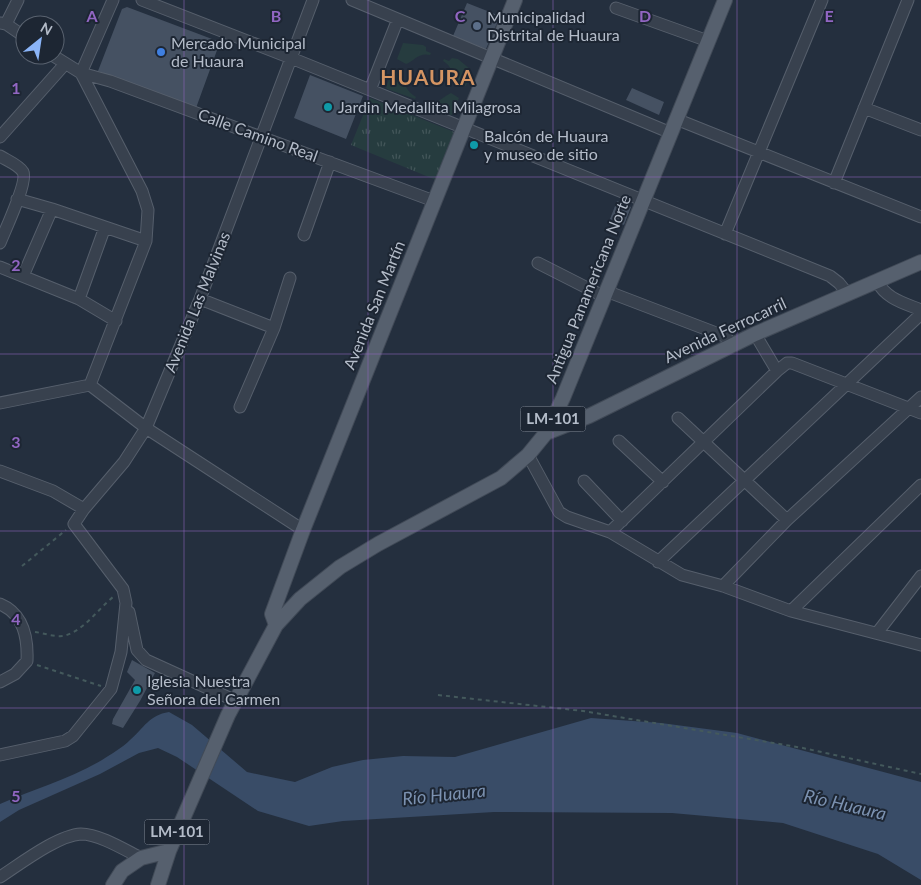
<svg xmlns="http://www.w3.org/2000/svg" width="921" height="885" font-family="Lato,sans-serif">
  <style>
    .grass { fill: #263c3f }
    .park { fill: url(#park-tufts) }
    .water { fill: #394c67 }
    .building { fill: #455162 }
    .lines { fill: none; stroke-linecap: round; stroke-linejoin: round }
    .minor-casing { stroke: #565f6c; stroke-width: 13 }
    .major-casing { stroke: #414a57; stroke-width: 16 }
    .path { stroke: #44595c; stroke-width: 2; stroke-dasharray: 4 4; stroke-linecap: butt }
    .minor { stroke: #38414e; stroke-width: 11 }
    .major { stroke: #56606e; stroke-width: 14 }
    .grid { fill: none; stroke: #9266c3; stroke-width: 1; stroke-opacity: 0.55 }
    .service-dot { fill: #5c6f8a; stroke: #1d2633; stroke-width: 2 }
    .shop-dot { fill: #3f7fe0; stroke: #1d2633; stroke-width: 2 }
    .culture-dot { fill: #0f9aa8; stroke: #1d2633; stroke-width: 2 }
    .labels { text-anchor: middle; stroke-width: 4; stroke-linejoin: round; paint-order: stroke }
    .shield { fill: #1d2633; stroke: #878f9c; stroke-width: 1 }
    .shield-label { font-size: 15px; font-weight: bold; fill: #b4bcc9 }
    .poi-label { font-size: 16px; fill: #b4bcc9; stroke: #1d2633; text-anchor: start }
    .street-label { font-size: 16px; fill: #b4bcc9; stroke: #1d2633 }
    .water-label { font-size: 18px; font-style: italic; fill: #7c92b1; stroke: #1d2633 }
    .district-label { font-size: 21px; font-weight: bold; letter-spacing: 1px; fill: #d59563; stroke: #1d2633 }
    .grid-label { font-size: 16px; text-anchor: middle; font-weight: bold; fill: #9266c3; stroke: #1d2633; stroke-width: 4; stroke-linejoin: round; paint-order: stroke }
  </style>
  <defs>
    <pattern id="park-tufts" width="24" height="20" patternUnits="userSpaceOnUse" patternTransform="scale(1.25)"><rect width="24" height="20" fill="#263c3f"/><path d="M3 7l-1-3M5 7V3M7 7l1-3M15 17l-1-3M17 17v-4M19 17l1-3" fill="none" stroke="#435659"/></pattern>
  </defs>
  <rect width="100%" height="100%" fill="#242f3e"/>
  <path class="grass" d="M403 43 423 45 426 47V51L431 53 430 55C419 52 414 61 406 64L397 59Z
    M452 58 458 59 471 70 466 86 456 84C451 76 454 67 443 61L444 59 449 61Z
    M392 71 402 73C406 85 404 89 416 97L415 99 387 89 386 87Z
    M451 93 459 98 453 114 451 115 424 104 425 102C438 104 440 99 451 93Z"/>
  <path class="park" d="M370 98 454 132 436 180 351 145Z"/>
  <path class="water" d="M169 712 192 725 247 772 295 782 332 767 363 760 403 756 455 757 591 718 661 723 737 733 921 782V880L878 854 783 823 672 813 494 812 343 821 309 826 258 811 177 757 158 748 139 753 100 774 19 810 0 822V804C34 789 70 779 102 760 111 754 122 748 130 740 144 728 149 715 169 712Z"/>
  <path class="building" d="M467 3 500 16 486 49 453 36Z
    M127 7 220 42 196 108 98 71 122 9Z
    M310 75 363 96 346 139 294 118Z
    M632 88 664 102 659 115 626 100Z
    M617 201 631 207 624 225 610 219Z
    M132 660 155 673 140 701 123 728 112 724 113 719 135 680 127 672Z"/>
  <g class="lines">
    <g class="minor-casing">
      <path id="minor" d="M113 0 81 73 110 81 434 201
        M142 0 291 58 830 276 839 283 848 294
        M352 0 671 133
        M616 8 708 41
        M0 23 6 24 25 37
        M6 24 18 0
        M370 90 398 19
        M864 108 921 130
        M676 119 921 217
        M0 137 65 64
        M0 156C6 160 19 165 23 172 28 182 5 230 0 243
        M834 183 908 0
        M17 199 52 209 146 241
        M725 234 822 0
        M304 235 330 162
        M538 263 603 296
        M0 267 79 299 116 321
        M23 276 52 209
        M877 281C886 299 904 303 921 310
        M606 291 724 336 733 344
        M79 299 105 227
        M200 299 274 328
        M755 334 777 371
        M0 403 90 385
        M240 407 274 328 290 278
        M678 418 787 520
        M619 441 663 482
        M528 455 559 512 567 517 610 532 682 575 723 586 791 611 921 645
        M0 471 53 491 84 509
        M584 481 622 521
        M303 530 146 428 200 299 313 0
        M610 532 777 371 787 363H792L921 413
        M658 562 921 314
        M723 586 787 520 921 397
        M0 604C24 614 28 638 27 661L15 674 0 682
        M791 611 921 485
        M129 612 137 650 146 660 236 701
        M877 633 921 576
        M0 755 65 741 73 736 111 689 121 652 126 603 123 589 74 524 84 509 124 462 146 428 90 385 146 241 148 210 142 191 81 73 52 55
        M0 877C20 864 58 835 81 834 99 834 125 850 141 858"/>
    </g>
    <g class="major-casing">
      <path id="major" d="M546 433 589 416 755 334 921 262
        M276 625 272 614 303 530 515 0
        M113 885 122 871 141 858 169 851
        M158 885 169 851 228 715 276 625 300 599 340 567 378 544 501 478 528 455 546 433 563 398 725 0"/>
    </g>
    <path class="path" d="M22 566 66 530
      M35 632C43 633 54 637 63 636 83 632 98 609 113 597
      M37 665 101 686
      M438 695 583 711 803 748 921 774"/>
    <use href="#minor" class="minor"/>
    <use href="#major" class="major"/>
  </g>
  <path class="grid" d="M184 0V885M368 0V885M553 0V885M737 0V885M0 177H921M0 354H921M0 531H921M0 708H921"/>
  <circle class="service-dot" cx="477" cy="26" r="5"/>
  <circle class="shop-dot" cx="161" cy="52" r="5"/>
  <g class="culture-dot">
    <circle cx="328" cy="107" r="5"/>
    <circle cx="474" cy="145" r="5"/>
    <circle cx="137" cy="690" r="5"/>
  </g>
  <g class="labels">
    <g class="shield">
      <rect x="520.5" y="406.5" width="65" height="25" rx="4"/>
      <rect x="144.5" y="819.5" width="65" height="25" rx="4"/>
    </g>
    <g class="shield-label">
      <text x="553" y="424">LM-101</text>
      <text x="177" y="837">LM-101</text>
    </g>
    <g class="poi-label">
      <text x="487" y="23">Municipalidad<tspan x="487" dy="18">Distrital de Huaura</tspan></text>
      <text x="171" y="49">Mercado Municipal<tspan x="171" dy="18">de Huaura</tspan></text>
      <text x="338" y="113">Jardin Medallita Milagrosa</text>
      <text x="484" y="142">Balcón de Huaura<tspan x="484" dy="18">y museo de sitio</tspan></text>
      <text x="147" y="687">Iglesia Nuestra<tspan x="147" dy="18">Señora del Carmen</tspan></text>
    </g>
    <g class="street-label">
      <text transform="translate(258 135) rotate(20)" y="6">Calle Camino Real</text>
      <text transform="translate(588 289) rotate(-68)" y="6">Antigua Panamericana Norte</text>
      <text transform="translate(197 302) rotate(-68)" y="6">Avenida Las Malvinas</text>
      <text transform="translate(374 305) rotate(-68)" y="6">Avenida San Martín</text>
      <text transform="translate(725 330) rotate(-25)" y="6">Avenida Ferrocarril</text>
    </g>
    <g class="water-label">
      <text transform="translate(444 795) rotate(-6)" y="6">Río Huaura</text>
      <text transform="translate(845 805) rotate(13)" y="6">Río Huaura</text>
    </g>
    <g class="district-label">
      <text x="428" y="85">HUAURA</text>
    </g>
  </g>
  <g class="grid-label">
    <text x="92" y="22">A</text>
    <text x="276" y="22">B</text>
    <text x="460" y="22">C</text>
    <text x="645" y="22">D</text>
    <text x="829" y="22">E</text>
    <text x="16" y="94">1</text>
    <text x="16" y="271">2</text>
    <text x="16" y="448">3</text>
    <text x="16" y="625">4</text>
    <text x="16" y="802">5</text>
  </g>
  <g transform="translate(40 40) rotate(30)"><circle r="24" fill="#1d2633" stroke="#59626f"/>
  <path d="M0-4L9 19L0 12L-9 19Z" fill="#8ab4f8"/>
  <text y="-8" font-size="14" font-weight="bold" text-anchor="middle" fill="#b4bcc9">N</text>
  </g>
</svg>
